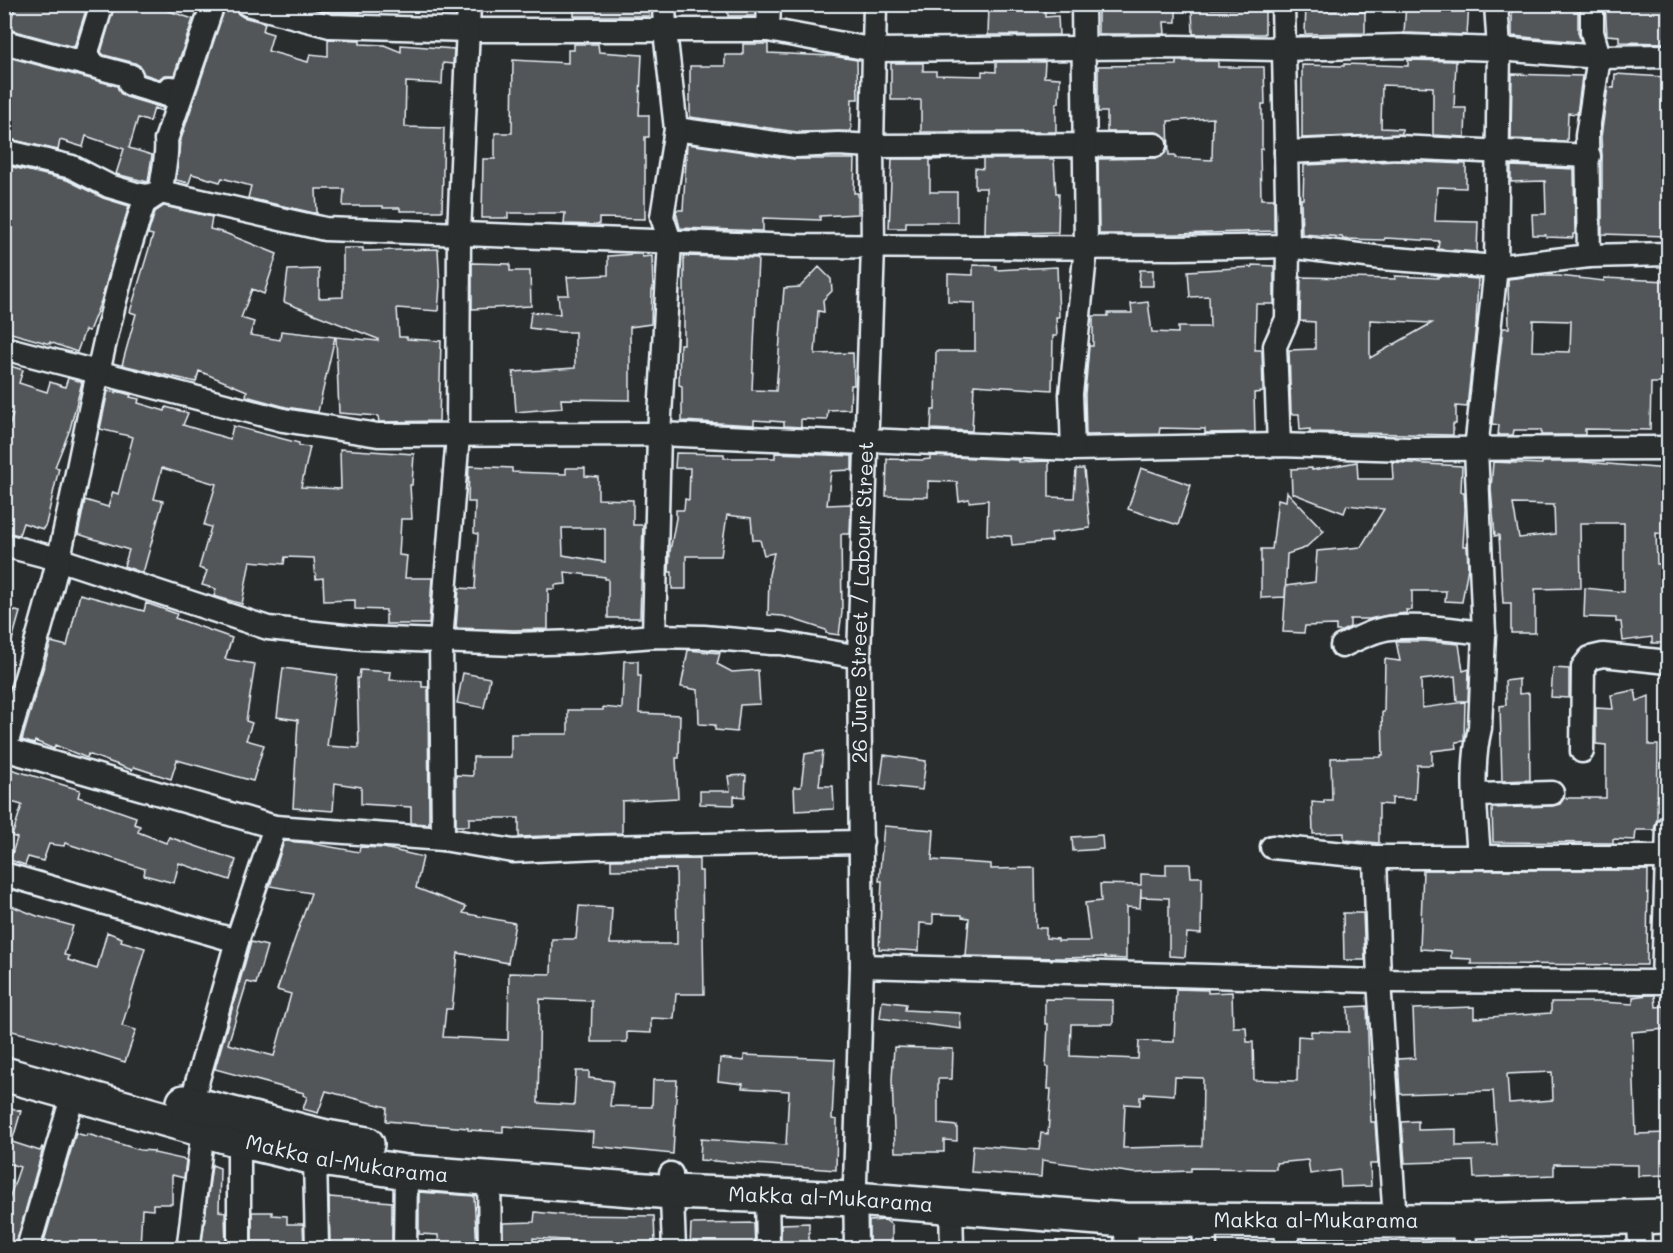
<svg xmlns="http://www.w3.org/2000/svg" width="1673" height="1253" font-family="Mali,sans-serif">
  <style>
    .building { fill: #535759; stroke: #e8f1f8; stroke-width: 1.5; fill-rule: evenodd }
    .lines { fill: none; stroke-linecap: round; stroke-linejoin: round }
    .minor-casing { stroke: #e8f1f8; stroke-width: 27 }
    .highway-casing { stroke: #e8f1f8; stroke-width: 38 }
    .minor { stroke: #2a2d2e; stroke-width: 22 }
    .highway { stroke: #2a2d2e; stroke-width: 33 }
    .labels { text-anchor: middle; stroke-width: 6; stroke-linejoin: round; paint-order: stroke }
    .street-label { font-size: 21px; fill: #e8f1f8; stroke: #2a2d2e }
  </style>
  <rect width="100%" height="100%" fill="#2a2d2e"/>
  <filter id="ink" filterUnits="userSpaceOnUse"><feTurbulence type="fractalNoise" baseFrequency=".0167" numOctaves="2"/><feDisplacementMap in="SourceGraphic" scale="12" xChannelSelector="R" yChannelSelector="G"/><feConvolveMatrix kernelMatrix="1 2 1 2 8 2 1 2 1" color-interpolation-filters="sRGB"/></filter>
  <g filter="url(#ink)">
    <path class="building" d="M16 4H88L74 47 8 29Z
      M115 4H148L193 19 174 75H164L159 79 144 74 140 66 135 63 104 55 101 52Z
      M226 4H234L237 13 243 17 265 23 263 31 273 34 268 51 308 62 310 54 328 56V39L360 40V44L384 45 401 52V45L454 49 453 64 443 63 442 84 406 82 405 127 444 128 442 211H400V208H383V206H343L344 189H316L317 213H314L248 198 251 186 222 178 220 182 192 174 189 183 176 180 180 142Z
      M318 4H360V13H332L318 9Z
      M574 4H649V16H574Z
      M727 4H755V16H728Z
      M989 4H1038V7H1045V17L1058 16 1059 35H988Z
      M1098 4H1176V22H1164L1165 34H1098Z
      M1306 4H1327V11L1365 12V33L1305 34Z
      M1406 4H1469L1467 35 1404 33Z
      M1512 4H1578V32L1581 42 1512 36Z
      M1605 4H1668V43L1619 42V36L1607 35Z
      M1265 8V34H1193L1192 9Z
      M574 44H598L599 52 642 55 639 115H649V137H645V219L599 218V225L564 224 565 213H508V218H482L483 159H495V133H512L513 60 568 63V50H574Z
      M743 44H768V53L832 56 857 60 858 99H852L851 131 797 132 690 117V66H725V55H743Z
      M4 56 117 86 120 93 126 97 163 108 162 111 154 108 150 122 138 118 129 148 152 155 148 182 116 174 124 149 86 136 83 147 60 140 58 150 4 138Z
      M1408 60 1456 61 1454 108H1466L1465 137 1433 135V87L1382 85 1381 128 1402 129V134L1302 138V65L1344 66V64L1408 66Z
      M1176 61H1218V67H1264L1265 104H1262V149H1260L1261 199H1274V231L1177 234H1099L1098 159 1156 158 1161 157 1166 152 1168 144 1166 138 1162 134 1156 132H1107V112H1098V66L1176 65ZM1213 118 1212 160 1175 158V155H1169L1168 121Z
      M996 62H1045L1044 77 1060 78 1059 103H1056V132H921V100H891V63H923V71H936V75L982 76V71L996 72Z
      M1512 74 1582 76 1577 114 1568 113 1567 141 1511 139Z
      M1615 74 1664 77 1663 116H1668L1667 236 1602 234V156L1601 137 1608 87 1614 88Z
      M687 144 794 159H855L854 193H858V214L820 216V220L763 218V231L680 228 676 212 677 210H683Z
      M892 159H948L930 160V192H957V222H906V228H889Z
      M983 159H1054L1056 193H1059L1058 232 985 234 986 188H975V168L983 169Z
      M1398 161 1466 164V188L1437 187 1435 221 1478 222 1477 252 1438 249 1439 241 1385 238 1384 240 1343 239 1342 237 1302 234 1301 199H1303L1304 165Z
      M4 165 67 180 103 198 129 206 101 301 89 331 85 330 77 352 50 342V344L4 331Z
      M1511 166 1574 169 1575 234H1573V238L1546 237V235H1533L1532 214H1546L1545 181 1511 182Z
      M164 206 212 217 210 229 225 233 277 254 264 294 252 289 241 318 254 322 250 335 280 340 281 331 335 337 318 412 286 407 246 396 247 391 199 371 196 382 122 365 136 314 130 312 153 235 148 234 155 212Z
      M343 248H363V251L438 249 440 285 438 311 397 308 399 337H407V339L441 341 439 421 379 422 378 416 339 413 336 337 378 341V339L284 302 288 270 319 269V298L343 297Z
      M635 254H642V257L652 256 653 290H652L651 324 630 327V400L561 399 562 408 516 412 513 372 575 368V332H561L529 328 531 312 560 314 558 295H569L567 277 608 275V256Z
      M684 256 758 258 752 390 776 391 784 288 800 287 819 267 831 279 832 291 823 300 824 312 818 311 815 354 853 353 854 385H851L850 409 828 410 827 420 801 419V427L784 426V422L754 420V425L682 421V386L679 385 680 344H684Z
      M472 263 510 264V271H530L531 306 472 309Z
      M973 265 996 266V270L1057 267 1059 317H1056L1057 336H1053L1052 390 974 385 972 431 931 429 932 410H935L936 351H975V303L948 302V274L973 275Z
      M1252 265 1274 266V304H1256L1255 350H1262L1263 392 1254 393 1255 432 1205 433V429L1160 428 1159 434 1086 435 1085 394 1089 346H1093V316H1108V313H1132L1131 304 1148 302 1152 332 1178 333V327H1210L1209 296 1190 297 1188 271 1252 267Z
      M1140 270H1153V286H1139Z
      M1395 276 1438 278V276L1478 279 1476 325 1467 407 1456 406V424H1453V435L1310 432V429L1300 430 1299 414H1291L1289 350 1315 349V322L1300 321 1301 277 1395 279ZM1370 320 1432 323 1370 358Z
      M1534 276H1559L1604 281V278L1668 281 1665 383H1651L1650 430 1585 429V435H1541V430H1514L1513 435H1498L1499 425 1492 424 1503 328H1509L1508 279ZM1533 320 1571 321 1570 352 1532 351Z
      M4 364 23 370 19 383 47 392 50 382 65 387 68 378 82 382 70 429 55 467 59 468 46 524 43 529 23 523 19 535 4 532V458L11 442 5 440 13 414 4 412Z
      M108 391 116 393V391L131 395 130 397 139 399 138 403 165 411 166 407 188 413 183 425 230 439 233 426 299 443V446L310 447 301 487 341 489 340 449 414 454 412 485H410L412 519H401L399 555 407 556 405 578H432L429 624H386V610L355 609V600L324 601 323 578 316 579 314 558 285 557 284 564 250 561 242 604 214 596 216 589 202 585 207 571 199 568 211 527 204 525 216 484 162 468 154 499 163 501 143 573 124 566 129 550 78 534 85 500 108 507 113 492 118 494 133 437 100 429Z
      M676 453 724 454V458H775V453L852 456V470L831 471 827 505 851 504 850 534H841L842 612 839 635 826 633V630L783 616 768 615 769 575 774 553 764 555 760 540H753L751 518 727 515 721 556H686V589H672V572H669L670 551 676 518V510H684L685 499 689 500 690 468H675Z
      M930 456 1019 460V462L1049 461V497L1074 498 1076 469H1084L1090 528 1051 533 1052 541 1012 545 1011 536 987 535 988 500 969 502V499L959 501 957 482 928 481V497L886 496 887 459 921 460 930 459Z
      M1357 462 1358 479H1393L1392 462 1462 466 1461 492H1464L1465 509 1463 546H1467L1468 567 1462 602 1445 601 1446 591H1412V610H1406L1407 613 1388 615 1369 619H1350V627L1342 631H1336V625L1305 626 1304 633 1283 632 1286 586 1315 582 1317 551 1361 547 1384 509 1347 505 1344 513 1292 493 1291 469 1312 468V470Z
      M1493 462 1542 464V462H1584L1668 469V492L1666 491 1663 534 1656 533 1657 564H1668V643H1652V637L1623 641 1621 622H1616V618L1584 617 1585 588 1624 592V523H1580L1581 588 1535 589V633H1511V603H1503L1499 535 1495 536 1491 489ZM1513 504 1554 505 1555 534 1519 538Z
      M469 466 512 468V472L566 474V468H585V476L598 477V499L633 500V525H643L640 618H608V579H605V577L565 572 566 584 555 585V589H548V629L514 630 456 628 459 588 475 589 478 534 474 533 475 502H468ZM562 528H605V562L563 555Z
      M1141 468 1191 485 1178 525 1128 509Z
      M1287 492 1324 531 1305 548 1287 554 1285 597 1261 598V549H1272L1278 499 1286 501Z
      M80 594 144 611 146 603 177 614 175 618 232 638 225 659 255 664 246 721 252 723 246 740 264 745 253 781 177 760 171 779 134 767 132 770 88 754 87 758 55 745 54 749 35 741 34 744 22 740 51 642 67 646Z
      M4 608 20 612 9 651H4Z
      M1396 641H1425L1459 644 1463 671 1469 669 1468 701H1457L1455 676 1421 680 1422 708 1465 702 1464 741 1456 742 1457 748 1432 751V765H1417L1415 799 1392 798V805L1379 804V843L1344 840V833L1313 834 1312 802 1324 803V800H1332L1331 758 1381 757V755H1383L1382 712H1384L1385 659 1400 661Z
      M688 650 720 653 717 664 732 672 758 670 760 704 740 705 737 732 715 730V725L699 724 698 690 681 687Z
      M624 661H638V676H641L639 713 680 715 679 758H676L678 798 622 801V833L519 837V818H469V826H456V775L473 776V757H511V734H568V710H603V707L622 709Z
      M283 668 337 675 327 746 359 748 357 678H359L360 670 391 672 390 680 422 681V687H428L429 824 411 823V807L361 804V787L335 783 333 811 293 808 298 720 277 717Z
      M1553 668 1569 669V698L1551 697Z
      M463 673 490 678 484 708 457 703Z
      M1519 679V694L1529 693 1530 780 1502 781 1500 706 1506 705 1505 681Z
      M1635 690 1637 701 1649 696V745H1658L1657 819 1654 830H1636L1635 840 1613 839V843L1493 842 1492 808 1552 806 1560 804 1564 798H1606V745L1596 744V708L1613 709 1611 695Z
      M823 751 819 786H833L834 809 795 811 794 787H801L805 754Z
      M884 755 926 761 922 790 880 785Z
      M4 767 80 790 78 797 136 817 134 824 140 826 138 832 166 843 169 837 236 860 230 880 179 863 174 883 144 875 145 869 65 843 64 846 49 844 43 861 28 857 25 865 10 860 17 838 12 836 22 805 4 800Z
      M746 775 745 797 734 796V805L700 804V791H730L728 776Z
      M884 826 934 830 932 860 991 864V869L1035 868 1036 928H1046V938L1058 939V941H1090L1085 903 1101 901 1100 884 1141 885V874L1166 875V864H1190L1191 877H1202L1201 934 1187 933 1185 957 1169 956V898L1141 897V889L1140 908 1126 907V959L1105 958V957L1061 958 966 956 969 918 962 917V915L933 914V924L920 923 919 951 879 949 882 881H879Z
      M1102 835 1103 849 1073 851 1072 837Z
      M284 841 309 843 359 852 360 847 384 848 423 857 416 888 466 907 463 913 515 923 508 963 458 953 452 1009H446L443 1037 508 1040 509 973 551 974 552 939H576L579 906 612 908 610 944H677L676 869 611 870V860L699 859V871H702L704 994H676L674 1019 651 1018V1033L627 1032V1042H591L592 1001 540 999 538 1103 574 1105 576 1071H589V1078L613 1081 610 1106 652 1107 653 1080H677L673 1154 592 1146 593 1132 503 1126V1132L468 1130V1128L386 1121 387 1107 326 1091 318 1113 303 1109 307 1097 303 1095 304 1093 215 1069 251 942 267 946 256 984 247 982 228 1044 274 1056 291 994 277 990 311 893 270 886Z
      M1423 870H1648L1647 965 1471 964V959L1451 958V951L1420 949Z
      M4 903 37 916 73 926 64 955 69 956 68 960 97 969 107 932 122 938 121 941 145 948 122 1026 136 1030 125 1062 80 1048 4 1029Z
      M1343 913H1363L1365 960H1344Z
      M1176 989 1208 990V993L1232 992 1233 1027H1246L1247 1042H1253L1254 1080 1297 1081 1298 1036 1311 1037V1031L1349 1032 1348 1007 1367 1006 1371 1122H1375L1378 1164H1370L1371 1186 1341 1187 1340 1170 1310 1174 1308 1160 1276 1163V1169L1191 1168V1171L1134 1173 1042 1160 1041 1177 971 1172 973 1145 1039 1150 1041 1133 1048 1134 1051 1089H1048L1049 1067H1046L1048 1024H1045V999L1113 1000V1024H1071L1070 1056 1138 1059 1139 1041 1174 1042ZM1175 1077 1203 1078 1202 1146 1123 1148 1125 1104 1140 1105V1097H1144L1145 1093 1174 1095Z
      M1648 995H1655L1656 1007 1665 1006 1666 1029 1632 1032 1636 1134 1668 1133V1175L1638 1176V1165L1554 1164V1175L1474 1178 1473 1161 1405 1163 1402 1122 1418 1121V1130L1456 1129V1146L1497 1145 1493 1091 1400 1094 1398 1059 1415 1058 1413 1009 1474 1007V1018L1551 1013V1002H1601L1633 1004V997ZM1552 1072 1553 1100 1509 1103 1507 1074Z
      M882 1001 906 1004 905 1010 960 1013 961 1029 880 1018Z
      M894 1047 953 1049 952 1079H938V1124L957 1126V1141L944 1140V1152H895L892 1080Z
      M744 1055 835 1059 832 1119 837 1120 836 1170 700 1160 701 1139 786 1145 789 1091 742 1088 743 1084 718 1081 720 1058 744 1061Z
      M4 1106 21 1111 12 1142 40 1151 42 1147 43 1148 15 1248H4V1201L8 1202 20 1167 4 1162Z
      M76 1133 86 1136 87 1134 140 1150 154 1151V1153L186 1160 184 1178 172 1175V1204H153V1210L142 1209 140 1248H42Z
      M212 1165 220 1168 219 1211 225 1212 226 1248H201Z
      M419 1192 474 1196 477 1248H439L438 1235 419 1234Z
      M329 1197 392 1202V1248H330Z
      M252 1212H272V1215L287 1216V1224H303L304 1248H252Z
      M535 1212 563 1215 654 1216 655 1243H580V1241L533 1238V1248H503V1223L534 1222Z
      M885 1220 892 1225V1248H869V1221Z
      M754 1223 755 1248H690L691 1224Z
      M809 1223V1248H781V1224Z"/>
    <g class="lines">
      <g class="minor-casing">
        <g id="minor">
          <path d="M247 4 330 26 469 30H768L875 50 1176 47 1283 49 1402 46 1499 49 1599 57 1668 56"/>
          <path d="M768 30 769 4"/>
          <path d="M4 42 131 76 130 84 167 95 169 88 183 89"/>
          <path d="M95 65 86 55 102 4"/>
          <path d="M676 129 796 146 838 144 872 146 1155 145"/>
          <path d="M4 151 72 167 109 186 136 194 147 196 161 192 325 229 793 246 1177 248 1288 246 1382 258 1496 267 1589 256 1668 254"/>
          <path d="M1286 152 1398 147 1589 156"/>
          <path d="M1589 256 1587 136 1599 57 1592 32V4"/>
          <path d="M4 348 283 420 378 435 659 434 864 443 867 440 1073 449 1279 445 1408 449 1668 448"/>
          <path d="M1279 445 1275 346 1287 319 1288 246 1283 4"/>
          <path d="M1073 449 1071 394 1086 247 1083 4"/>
          <path d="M4 545 58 559 268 628 363 638 514 644 578 642 654 636 704 637 771 643H781L859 657"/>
          <path d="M654 636 659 434 670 241 662 217 676 129 665 31 664 4"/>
          <path d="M1342 646C1357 639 1373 630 1390 628 1421 624 1453 630 1484 633"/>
          <path d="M4 749 275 827 443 839 513 851 598 847 862 842"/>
          <path d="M5 749C23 685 44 622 59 557 86 439 104 318 144 203L161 192C162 174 168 158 166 140L213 4"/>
          <path d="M1582 751 1583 667 1590 658 1603 655 1668 662"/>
          <path d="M1475 795 1552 793"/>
          <path d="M443 839 441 641 458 436 459 233 469 4"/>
          <path d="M1272 847 1375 857H1668"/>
          <path d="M1479 856C1476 814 1470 769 1480 728L1484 633 1476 449 1496 267 1499 49 1496 4"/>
          <path d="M1375 857 1379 981 1395 1221"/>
          <path d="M4 874 237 941"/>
          <path d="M862 966 1379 981 1668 982"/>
          <path d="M1663 982 1668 827"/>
          <path d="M187 1118 237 941 275 827"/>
          <path d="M315 1158 317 1248"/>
          <path d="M671 1174 674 1248"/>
          <path d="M489 1177 490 1248"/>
          <path d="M767 1195 768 1248"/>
          <path d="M951 1208 952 1248"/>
          <path d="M1639 1216 1640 1248"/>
          <path d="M1125 1220 1127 1248"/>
          <path d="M1204 1220 1205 1248"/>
          <path d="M1285 1220 1288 1248"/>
          <path d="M1464 1221 1465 1248"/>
          <path d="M189 1243 203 1130"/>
          <path d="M28 1248 73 1094"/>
          <path d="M239 1248V1140"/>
          <path d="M405 1248 406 1172"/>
          <path id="s1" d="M856 1248 855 1182 862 966 859 657 873 247 872 146 875 4"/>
        </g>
      </g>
      <g class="highway-casing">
        <g id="highway">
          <path id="s2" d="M4 1074 239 1140 315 1158 406 1172 672 1192 855 1199 1125 1220 1464 1221 1668 1216"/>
          <path d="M184 1102 326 1137 367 1144"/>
        </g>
      </g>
      <use href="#minor" class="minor"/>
      <use href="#highway" class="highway"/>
    </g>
  </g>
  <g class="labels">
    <g class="street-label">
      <text dy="7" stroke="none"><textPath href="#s1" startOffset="646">26 June Street / Labour Street</textPath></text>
      <text dy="7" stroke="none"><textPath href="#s2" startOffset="354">Makka al-Mukarama</textPath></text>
      <text dy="7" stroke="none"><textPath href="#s2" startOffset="840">Makka al-Mukarama</textPath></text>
      <text dy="7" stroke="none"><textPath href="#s2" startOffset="1326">Makka al-Mukarama</textPath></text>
    </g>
  </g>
  <rect width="1673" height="1253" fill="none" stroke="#2a2d2e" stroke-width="24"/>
  <rect x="12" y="12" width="1649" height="1229" fill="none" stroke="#e8f1f8" stroke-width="2" filter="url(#ink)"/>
</svg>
